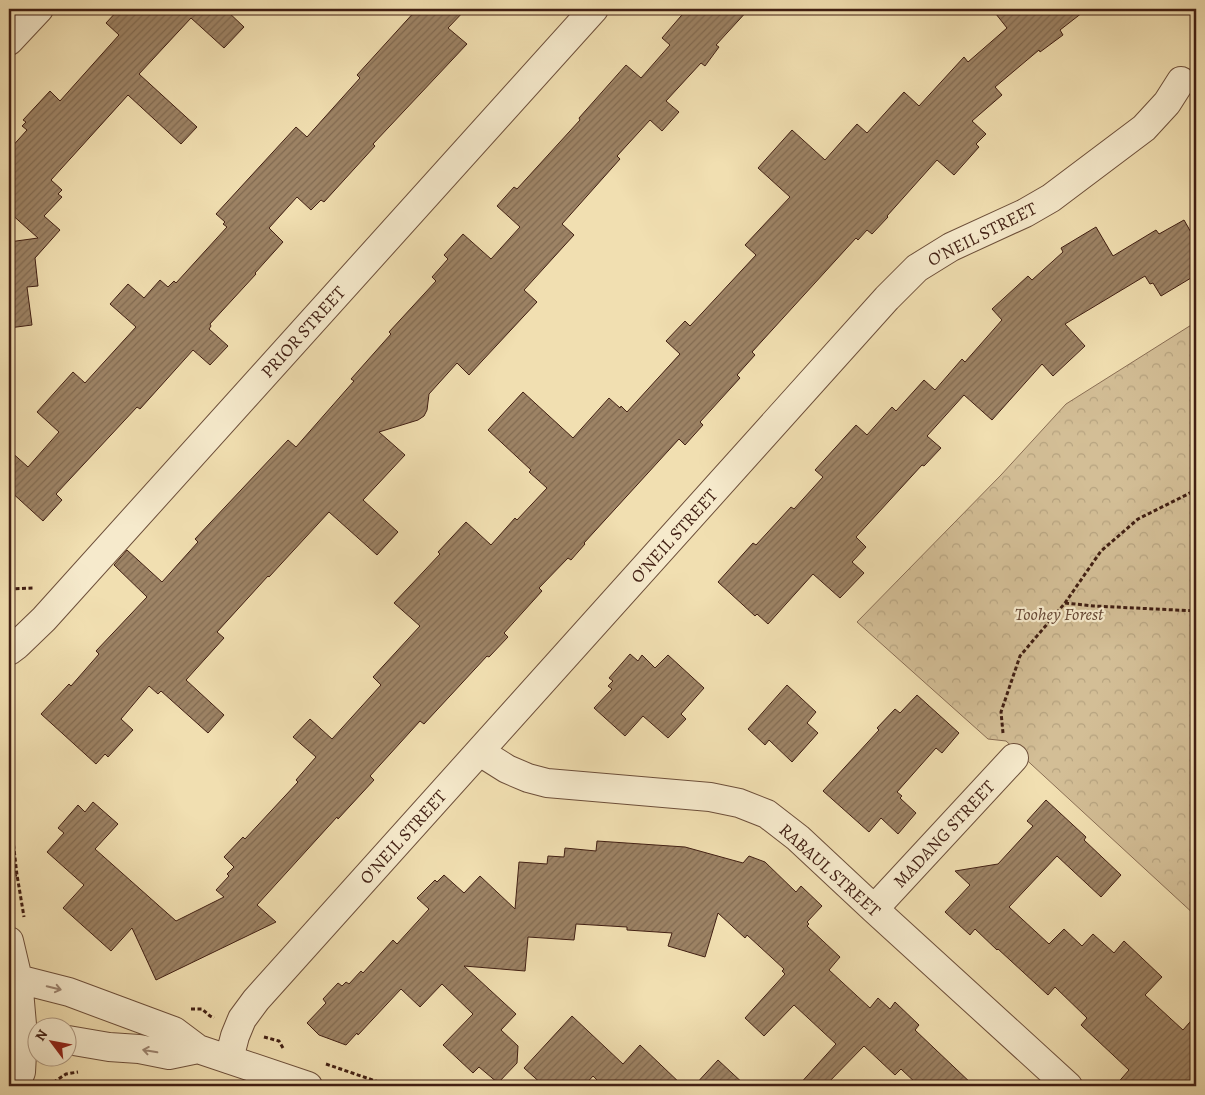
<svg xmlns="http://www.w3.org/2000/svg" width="1205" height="1095" font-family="Alegreya,serif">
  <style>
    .park { fill: url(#park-crowns); stroke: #8a6e54 }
    .building { fill: url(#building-hatch); stroke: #411f13 }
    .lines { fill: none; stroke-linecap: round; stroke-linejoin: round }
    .minor-casing { stroke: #6d4f3a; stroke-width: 30 }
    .tertiary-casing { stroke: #6d4f3a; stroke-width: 30 }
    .path { stroke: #411f13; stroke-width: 3; stroke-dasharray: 4 2.5; stroke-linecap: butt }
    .minor { stroke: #f6eacc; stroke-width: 28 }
    .tertiary { stroke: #f6eacc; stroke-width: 28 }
    .oneway { stroke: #9c8470 }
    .labels { text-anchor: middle; stroke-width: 4.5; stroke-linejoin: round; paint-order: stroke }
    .street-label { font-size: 18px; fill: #411f13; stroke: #f6eacc }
    .park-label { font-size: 18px; font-style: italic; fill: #664734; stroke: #f6eacc }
  </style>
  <defs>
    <pattern id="park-crowns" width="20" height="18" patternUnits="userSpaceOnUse" patternTransform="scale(1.25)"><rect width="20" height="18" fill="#d3be96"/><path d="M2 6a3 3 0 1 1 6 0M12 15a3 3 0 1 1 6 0" fill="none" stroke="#b6a380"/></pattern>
    <pattern id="building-hatch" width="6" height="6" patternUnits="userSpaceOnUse" patternTransform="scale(1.25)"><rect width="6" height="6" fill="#9d8365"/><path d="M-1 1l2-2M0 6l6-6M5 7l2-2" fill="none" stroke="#826b52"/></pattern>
  </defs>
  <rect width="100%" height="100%" fill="#f1dfb1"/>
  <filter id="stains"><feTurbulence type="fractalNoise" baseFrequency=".004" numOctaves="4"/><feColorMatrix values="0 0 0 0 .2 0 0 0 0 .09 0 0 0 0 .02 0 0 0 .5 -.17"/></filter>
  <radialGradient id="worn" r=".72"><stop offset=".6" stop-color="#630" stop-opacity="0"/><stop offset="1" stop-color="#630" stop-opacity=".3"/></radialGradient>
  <path class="park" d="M1196 322V916L1006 741 988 739 857 622 1001 475 1066 404Z"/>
  <path class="building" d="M119 9H225L244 27 224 48 191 18 139 74 197 127 181 144 128 95 51 180 62 190 58 194 62 197 44 216 60 230 35 258 38 286 27 287 32 325 9 328V242L38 238 9 212V150L27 130 22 126 26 122 23 120 50 91 60 101 119 35 106 23Z
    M417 9H466L448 28 467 44 373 144 375 146 324 202 321 200 311 210 297 197 269 228 283 242 255 273 256 274 210 324 211 326 209 329 228 346 210 365 193 350 140 409 137 407 56 494 62 500 43 521 9 490V450L28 467 59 432 37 412 73 372 85 383 136 327 110 304 128 284 144 298 160 280 168 287 174 281 176 283 227 227 223 224 225 222 216 214 296 127 307 137 360 78 357 75Z
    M687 9H749L716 45 719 47 705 66 701 63 666 101 679 112 662 131 650 120 617 156 620 159 562 224 574 235 524 290 537 302 469 375 457 363 429 394 427 410 424 416 418 420 379 432 405 455 363 500 398 532 377 555 329 512 269 577 268 576 217 632 224 638 186 680 224 715 208 733 161 691 158 694 149 686 121 719 133 730 108 757 105 754 96 764 41 714 69 684 71 686 99 654 96 651 147 597 114 565 127 550 162 582 198 542 195 539 288 440 296 447 354 381 351 379 391 334 389 332 436 281 432 277 448 259 444 255 463 234 491 259 520 227 497 206 514 187 517 189 580 120 579 118 626 65 641 78 670 45 662 38Z
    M992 9H1087L1060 30 1063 35 1040 52 1039 50 995 87 1002 95 972 121 986 134 976 144 979 147 954 175 937 160 887 216 888 217 872 234 867 230 858 240 856 238 752 352 755 355 737 375 740 378 700 422 703 425 685 445 679 439 584 543 585 544 571 560 568 558 539 588 542 591 504 633 508 637 489 657 487 656 424 724 420 721 370 776 374 780 338 819 337 817 257 905 276 922 156 980 132 928 111 951 63 908 84 885 47 852 64 833 58 828 78 805 85 812 93 802 118 824 95 849 176 921 224 897 216 890 229 876 227 874 234 867 224 857 243 837 245 839 298 782 296 780 316 757 293 737 310 719 332 739 381 685 373 677 420 626 394 603 440 554 438 552 466 522 491 545 515 518 517 520 547 488 529 472 531 470 488 430 523 392 573 438 609 398 620 408 621 406 627 412 680 354 666 341 685 321 690 326 756 255 745 245 790 197 758 168 792 130 825 160 857 124 867 133 904 92 919 106 964 57 968 62 1007 28Z
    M1184 220 1196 241V275L1161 296 1153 283 1150 284 1145 276 1065 324 1085 346 1053 376 1042 364 992 420 964 395 927 436 941 448 924 466 922 465 856 537 866 547 852 562 864 573 840 598 813 574 768 624 757 614 755 616 718 582 753 543 756 545 791 507 794 509 823 477 815 470 856 425 867 435 892 407 896 411 924 380 935 390 962 359 965 362 1002 320 992 309 1028 276 1032 280 1063 252 1061 248 1096 227 1113 256 1156 230 1159 234Z
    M630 654 638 661 642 655 655 668 668 655 704 688 681 714 686 719 668 738 643 716 625 736 594 708 612 689 608 686 613 681 609 678Z
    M787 685 816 712 807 723 818 733 792 762 769 740 765 745 748 729Z
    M917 695 959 733 942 753 936 748 897 792 902 796 900 798 916 813 898 834 881 818 869 832 823 791 879 730 877 728 895 709 900 713Z
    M1046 800 1086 837 1084 840 1121 875 1101 897 1057 856 1009 907 1049 944 1064 929 1082 946 1093 934 1114 953 1124 941 1162 977 1145 995 1183 1030 1196 1015V1079L1190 1086H1115L1129 1070 1081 1025 1087 1018 1055 987 1048 995 998 949 997 950 975 929 970 935 945 912 970 885 955 871 998 864 1033 826 1027 821Z
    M597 841 685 847 743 863 749 856 765 862 796 892 801 886 822 906 807 922 809 924 807 926 840 957 829 970 870 1008 878 998 890 1009 895 1002 919 1025 915 1030 974 1086H919L901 1069 895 1075 864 1046 825 1086H798L836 1044 794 1005 764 1036 745 1018 785 974 782 971 784 969 747 935 745 938 718 913 705 957 668 946 672 933 627 930V927L576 924 574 940 528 937 525 971 464 966 516 1014 501 1030 518 1046 517 1063 498 1083 479 1067 473 1073 443 1045 473 1014 442 984 420 1007 401 989 358 1035 357 1033 346 1045 319 1035 307 1023 326 1003 323 999 338 983 342 986 346 982 349 984 361 971 363 973 393 940 397 944 429 909 417 898 435 880 437 882 444 875 464 893 480 876 515 909 519 862 547 864 548 856 564 857 565 848 596 851Z
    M572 1016 623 1064 640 1045 683 1086H602H603L593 1076 584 1086H544L524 1068Z
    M718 1060 746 1086H694Z"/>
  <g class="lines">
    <g class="minor-casing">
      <path id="minor" d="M9 41 39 9
        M9 651 17 645 44 619 594 9
        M480 752 507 769 528 778 547 783 710 797 739 803 767 814 798 838 874 909 1068 1086
        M874 909 1014 758
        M229 1059 235 1036 242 1019 256 1000 887 298 917 268 951 247 1025 213 1051 198 1144 128 1167 103 1181 81
        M15 1086 21 1072 23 1036"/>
    </g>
    <g class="tertiary-casing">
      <path id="tertiary" d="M9 941 18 979 23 1036
        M9 986 18 979 69 992 174 1031 198 1049 308 1086
        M68 1040 109 1047 139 1049 169 1055 198 1049"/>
    </g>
    <path class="path" d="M9 589 34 588
      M1065 603 1094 606 1196 611
      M9 681 12 683 9 695
      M1003 733 1001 712 1020 656 1065 603 1101 551 1138 519 1196 490
      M9 806 17 875 24 917
      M9 876 17 875
      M191 1009H202L210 1016 214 1018
      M264 1037 279 1041 283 1048
      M326 1064 390 1086
      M175 1084 183 1086
      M48 1086 66 1074 78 1072"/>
    <use href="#minor" class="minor"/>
    <use href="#tertiary" class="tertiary"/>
  </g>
  <defs><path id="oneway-shaft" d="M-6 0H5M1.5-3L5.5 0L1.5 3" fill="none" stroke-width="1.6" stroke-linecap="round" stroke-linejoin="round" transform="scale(1.25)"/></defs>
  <g class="oneway">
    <use href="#oneway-shaft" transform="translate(54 988) rotate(14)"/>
    <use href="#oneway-shaft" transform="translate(150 1051) rotate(-170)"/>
  </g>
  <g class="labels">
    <g class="street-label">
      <text transform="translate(982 234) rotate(-27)" y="6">O'NEIL STREET</text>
      <text transform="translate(303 332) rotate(-48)" y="6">PRIOR STREET</text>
      <text transform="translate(674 536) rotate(-48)" y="6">O'NEIL STREET</text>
      <text transform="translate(944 834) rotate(-47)" y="6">MADANG STREET</text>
      <text transform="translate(403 837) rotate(-48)" y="6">O'NEIL STREET</text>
      <text transform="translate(830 870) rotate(42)" y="6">RABAUL STREET</text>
    </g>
    <g class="park-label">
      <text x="1059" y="620">Toohey Forest</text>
    </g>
  </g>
  <rect width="1205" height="1095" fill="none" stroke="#f1dfb1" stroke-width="30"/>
  <rect x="10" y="10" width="1185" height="1075" fill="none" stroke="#411f13" stroke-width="2.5"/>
  <rect x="15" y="15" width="1175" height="1065" fill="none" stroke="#411f13"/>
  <g transform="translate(52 1042) rotate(302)"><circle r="24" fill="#f6eacc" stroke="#ae9982"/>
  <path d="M0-4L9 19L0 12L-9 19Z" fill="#8f2418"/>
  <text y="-8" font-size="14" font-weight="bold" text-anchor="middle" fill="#411f13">N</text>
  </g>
  <rect width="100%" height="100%" filter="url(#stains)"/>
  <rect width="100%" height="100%" fill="url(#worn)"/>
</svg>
